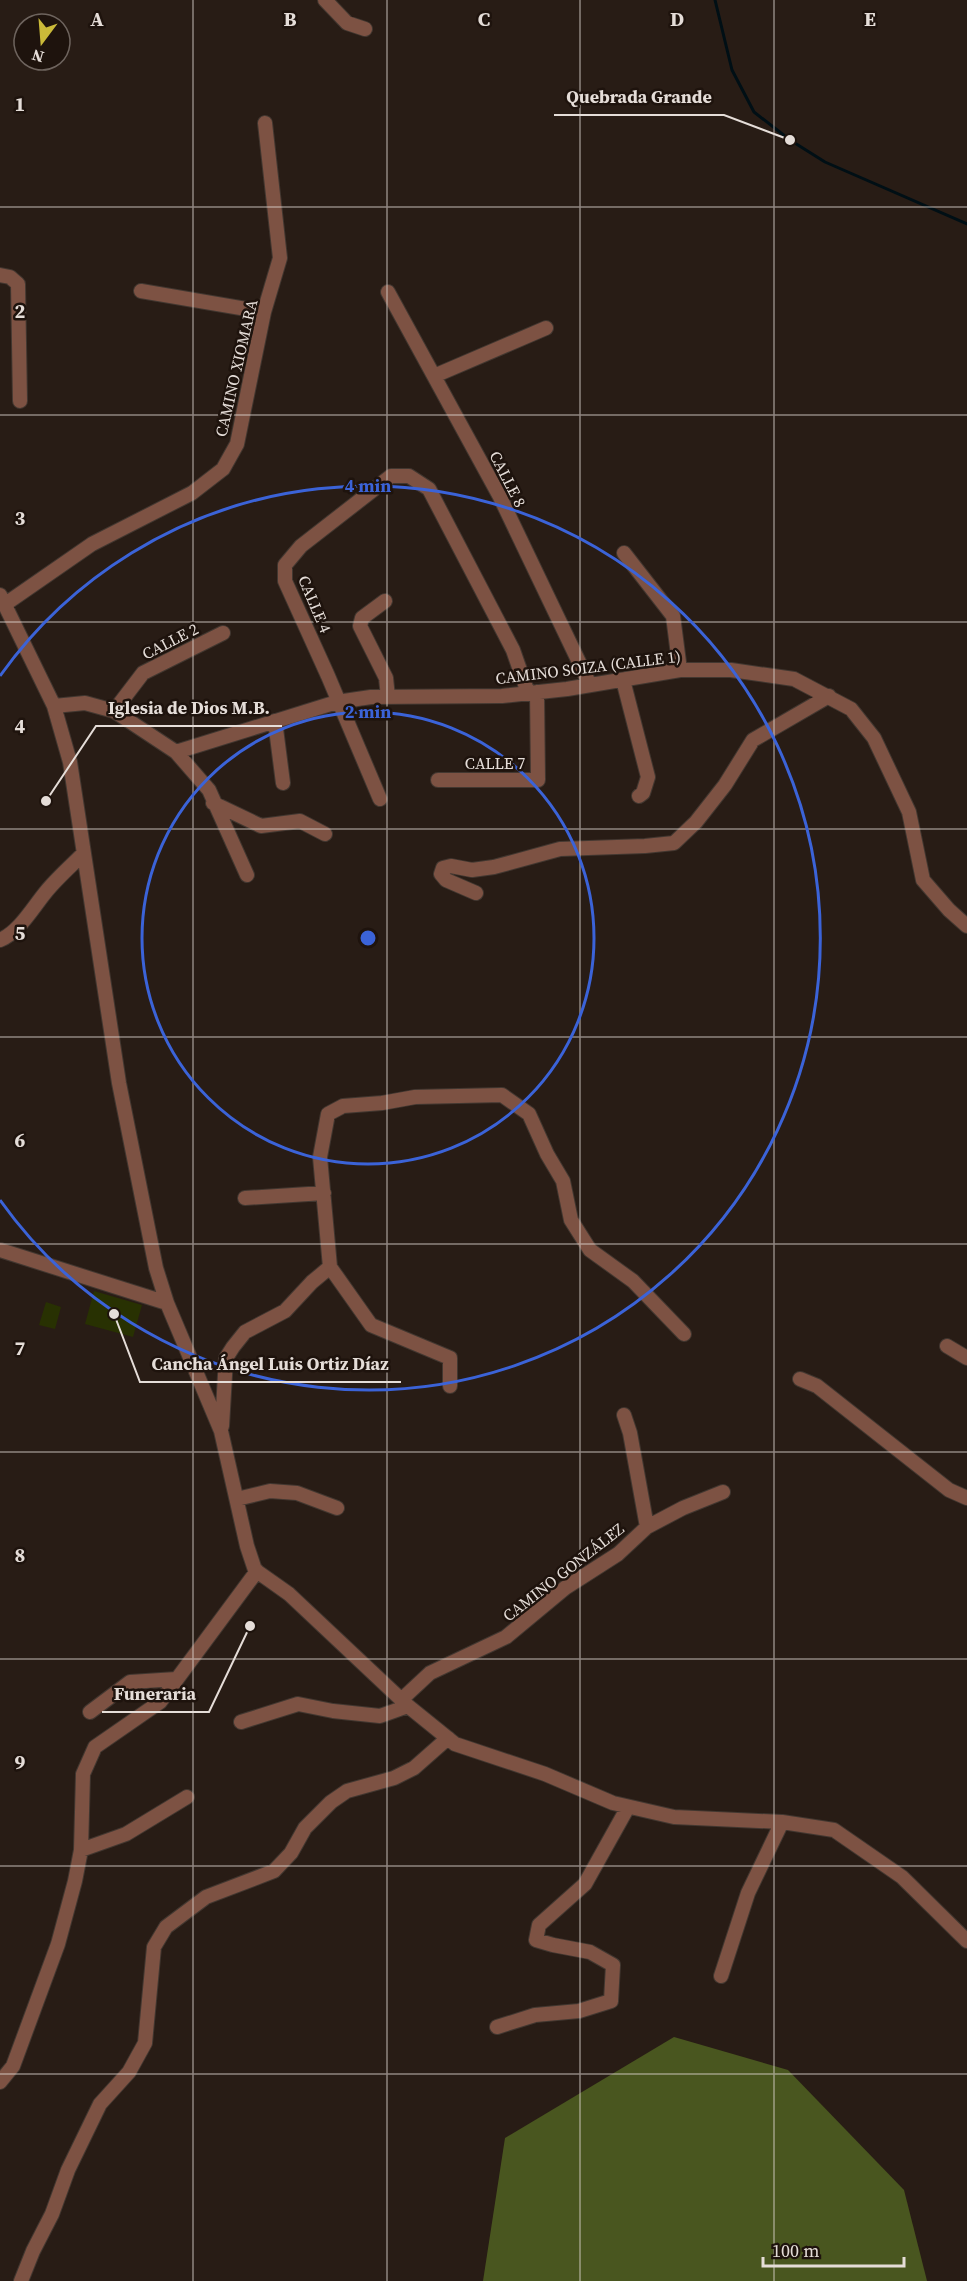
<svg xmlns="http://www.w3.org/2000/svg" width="967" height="2281" font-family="'Source Serif 4',serif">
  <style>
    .green { fill: #283102 }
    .forest { fill: #49561f }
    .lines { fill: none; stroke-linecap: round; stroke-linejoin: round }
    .stream { stroke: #000f15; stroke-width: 3 }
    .minor-casing { stroke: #423730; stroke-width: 16 }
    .minor { stroke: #7d5243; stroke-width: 14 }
    .grid { fill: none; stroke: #e5ddd8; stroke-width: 1.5; stroke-opacity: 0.55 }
    .ring { fill: none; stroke: #3b63d8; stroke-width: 3 }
    .labels { text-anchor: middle; stroke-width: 5; stroke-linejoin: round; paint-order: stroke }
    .street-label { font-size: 16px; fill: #e5ddd8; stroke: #1e130d }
    .grid-label { font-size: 20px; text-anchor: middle; font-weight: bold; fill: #e5ddd8; stroke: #1e130d; stroke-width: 5; stroke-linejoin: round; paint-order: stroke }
    .centre { fill: #3b63d8; stroke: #1e130d; stroke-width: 3 }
    .ring-label { font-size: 18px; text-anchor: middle; font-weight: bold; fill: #3b63d8; stroke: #1e130d; stroke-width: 5; stroke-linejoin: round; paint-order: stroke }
    .leader { fill: none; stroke: #e5ddd8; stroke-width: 2 }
    .callout-dot { fill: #e5ddd8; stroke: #1e130d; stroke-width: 2 }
    .callout-label { font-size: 18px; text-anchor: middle; font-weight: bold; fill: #e5ddd8; stroke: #1e130d; stroke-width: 5; stroke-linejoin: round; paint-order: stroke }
  </style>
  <rect width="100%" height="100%" fill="#281c15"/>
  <path class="green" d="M94 1291 142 1305 133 1337 85 1324Z
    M46 1302 61 1307 55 1329 39 1325Z"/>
  <path class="forest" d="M674 2037 788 2070 904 2190 927 2281H483L505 2138Z"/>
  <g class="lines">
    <path class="stream" d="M715 0 732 70 754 112 790 140 825 162 967 224"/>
    <g class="minor-casing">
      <path id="minor" d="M325 0 347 23 365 29
        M0 275 10 277 18 284 20 401
        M141 291 264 312
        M388 292 500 497 590 685
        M434 376 546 328
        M624 553 673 616 680 670
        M0 595 54 706 70 762 119 1083 156 1268 167 1303 221 1431 247 1546 255 1570 289 1594 408 1706 455 1744 545 1774 613 1803 674 1817 782 1822 834 1830 902 1877 967 1941
        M385 601 362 618 360 626 386 678 388 697
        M4 605 92 544 192 493 223 469 237 444 264 312 280 258 265 123
        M623 680 648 777 643 793 639 796
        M54 706 85 703 114 711 176 752 337 702 371 697 502 696 567 689 680 670H731L794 679 851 709 874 738 909 812 923 880 949 910 967 926
        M114 711 143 673 223 633
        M275 721 283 783
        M176 752 209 790 247 875
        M438 780H538L537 692
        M380 799 328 676 285 581V565L301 546 391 476H409L429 489 513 650 528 693
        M213 803 261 826 300 821 325 834
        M476 893 446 880 441 874 443 868 451 866 472 870 494 867 560 849 645 846 674 843 696 822 725 785 753 740 829 696
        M0 940C19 932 32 909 45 893 56 879 71 866 84 853
        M245 1198 324 1193
        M0 1250 167 1303
        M330 1267 371 1325 450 1358V1386
        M947 1346 967 1358
        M800 1379 817 1386 949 1490 967 1498
        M222 1426 226 1358 233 1347 245 1332 285 1311 312 1282 330 1267 320 1157 328 1114 343 1106 382 1103 415 1097 502 1095 529 1114 547 1154 563 1181 571 1220 590 1250 633 1281 684 1334
        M237 1499 270 1491 297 1493 337 1508
        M647 1527 683 1508 723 1492
        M401 1700 430 1673 506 1637 565 1588 618 1554 647 1527 630 1433 624 1415
        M90 1712 130 1682 177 1679
        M241 1722 298 1704 333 1711 380 1716 408 1706
        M81 1850 126 1834 187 1797
        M721 1976 748 1893 782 1822
        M497 2027 535 2015 579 2011 611 2001 613 1965 590 1952 553 1945 536 1940 539 1925 585 1884 628 1807
        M0 2082 13 2066 58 1944 75 1881 81 1850 83 1774 95 1747 160 1702 257 1571
        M21 2281 33 2251 52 2214 68 2170 100 2104 129 2072 145 2043 154 1947 166 1927 206 1897 274 1871 291 1853 305 1828 331 1802 347 1791 394 1778 414 1768 448 1738"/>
    </g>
    <use href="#minor" class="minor"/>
  </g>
  <path class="grid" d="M193 0V2281M387 0V2281M580 0V2281M774 0V2281M0 207H967M0 415H967M0 622H967M0 829H967M0 1037H967M0 1244H967M0 1452H967M0 1659H967M0 1866H967M0 2074H967"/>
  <g class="ring">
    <circle cx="368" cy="938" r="226"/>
    <path d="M0 676A452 452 0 1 1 0 1200"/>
  </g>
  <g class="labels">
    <g class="street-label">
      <text transform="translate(236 368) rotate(-77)" y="6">CAMINO XIOMARA</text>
      <text transform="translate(508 479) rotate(63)" y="6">CALLE 8</text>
      <text transform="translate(315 604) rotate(67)" y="6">CALLE 4</text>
      <text transform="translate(170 641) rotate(-27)" y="6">CALLE 2</text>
      <text transform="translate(588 667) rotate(-7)" y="6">CAMINO SOIZA (CALLE 1)</text>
      <text x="495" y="769">CALLE 7</text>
      <text transform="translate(563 1572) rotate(-38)" y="6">CAMINO GONZÁLEZ</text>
    </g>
  </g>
  <g class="grid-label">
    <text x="97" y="26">A</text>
    <text x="290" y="26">B</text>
    <text x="484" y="26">C</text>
    <text x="677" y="26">D</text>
    <text x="870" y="26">E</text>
    <text x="20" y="111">1</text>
    <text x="20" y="318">2</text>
    <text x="20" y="525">3</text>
    <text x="20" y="733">4</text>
    <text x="20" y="940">5</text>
    <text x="20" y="1147">6</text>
    <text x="20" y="1355">7</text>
    <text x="20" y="1562">8</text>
    <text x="20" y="1769">9</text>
  </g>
  <circle cx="368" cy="938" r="9" class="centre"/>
  <g class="ring-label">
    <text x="368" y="492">4 min</text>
    <text x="368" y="718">2 min</text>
  </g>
  <path class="leader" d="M790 140L724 115H554M46 801L96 726H282M114 1314L140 1382H401M250 1626L209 1712H102"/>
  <g class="callout-dot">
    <circle cx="790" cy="140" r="6"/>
    <circle cx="46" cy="801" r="6"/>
    <circle cx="114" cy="1314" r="6"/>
    <circle cx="250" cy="1626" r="6"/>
  </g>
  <g class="callout-label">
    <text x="639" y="103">Quebrada Grande</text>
    <text x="189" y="714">Iglesia de Dios M.B.</text>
    <text x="270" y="1370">Cancha Ángel Luis Ortiz Díaz</text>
    <text x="155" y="1700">Funeraria</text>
  </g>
  <g transform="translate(42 42) rotate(196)"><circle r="28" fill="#1e130d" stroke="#6e645e" stroke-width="1.5"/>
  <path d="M0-4.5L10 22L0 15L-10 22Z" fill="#cbba39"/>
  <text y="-9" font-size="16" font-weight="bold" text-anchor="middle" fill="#e5ddd8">N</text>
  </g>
  <path d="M763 2257v9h141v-9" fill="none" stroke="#e5ddd8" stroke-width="3"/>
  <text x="772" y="2257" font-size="18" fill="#e5ddd8" stroke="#1e130d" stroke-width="4.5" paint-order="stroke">100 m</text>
</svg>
